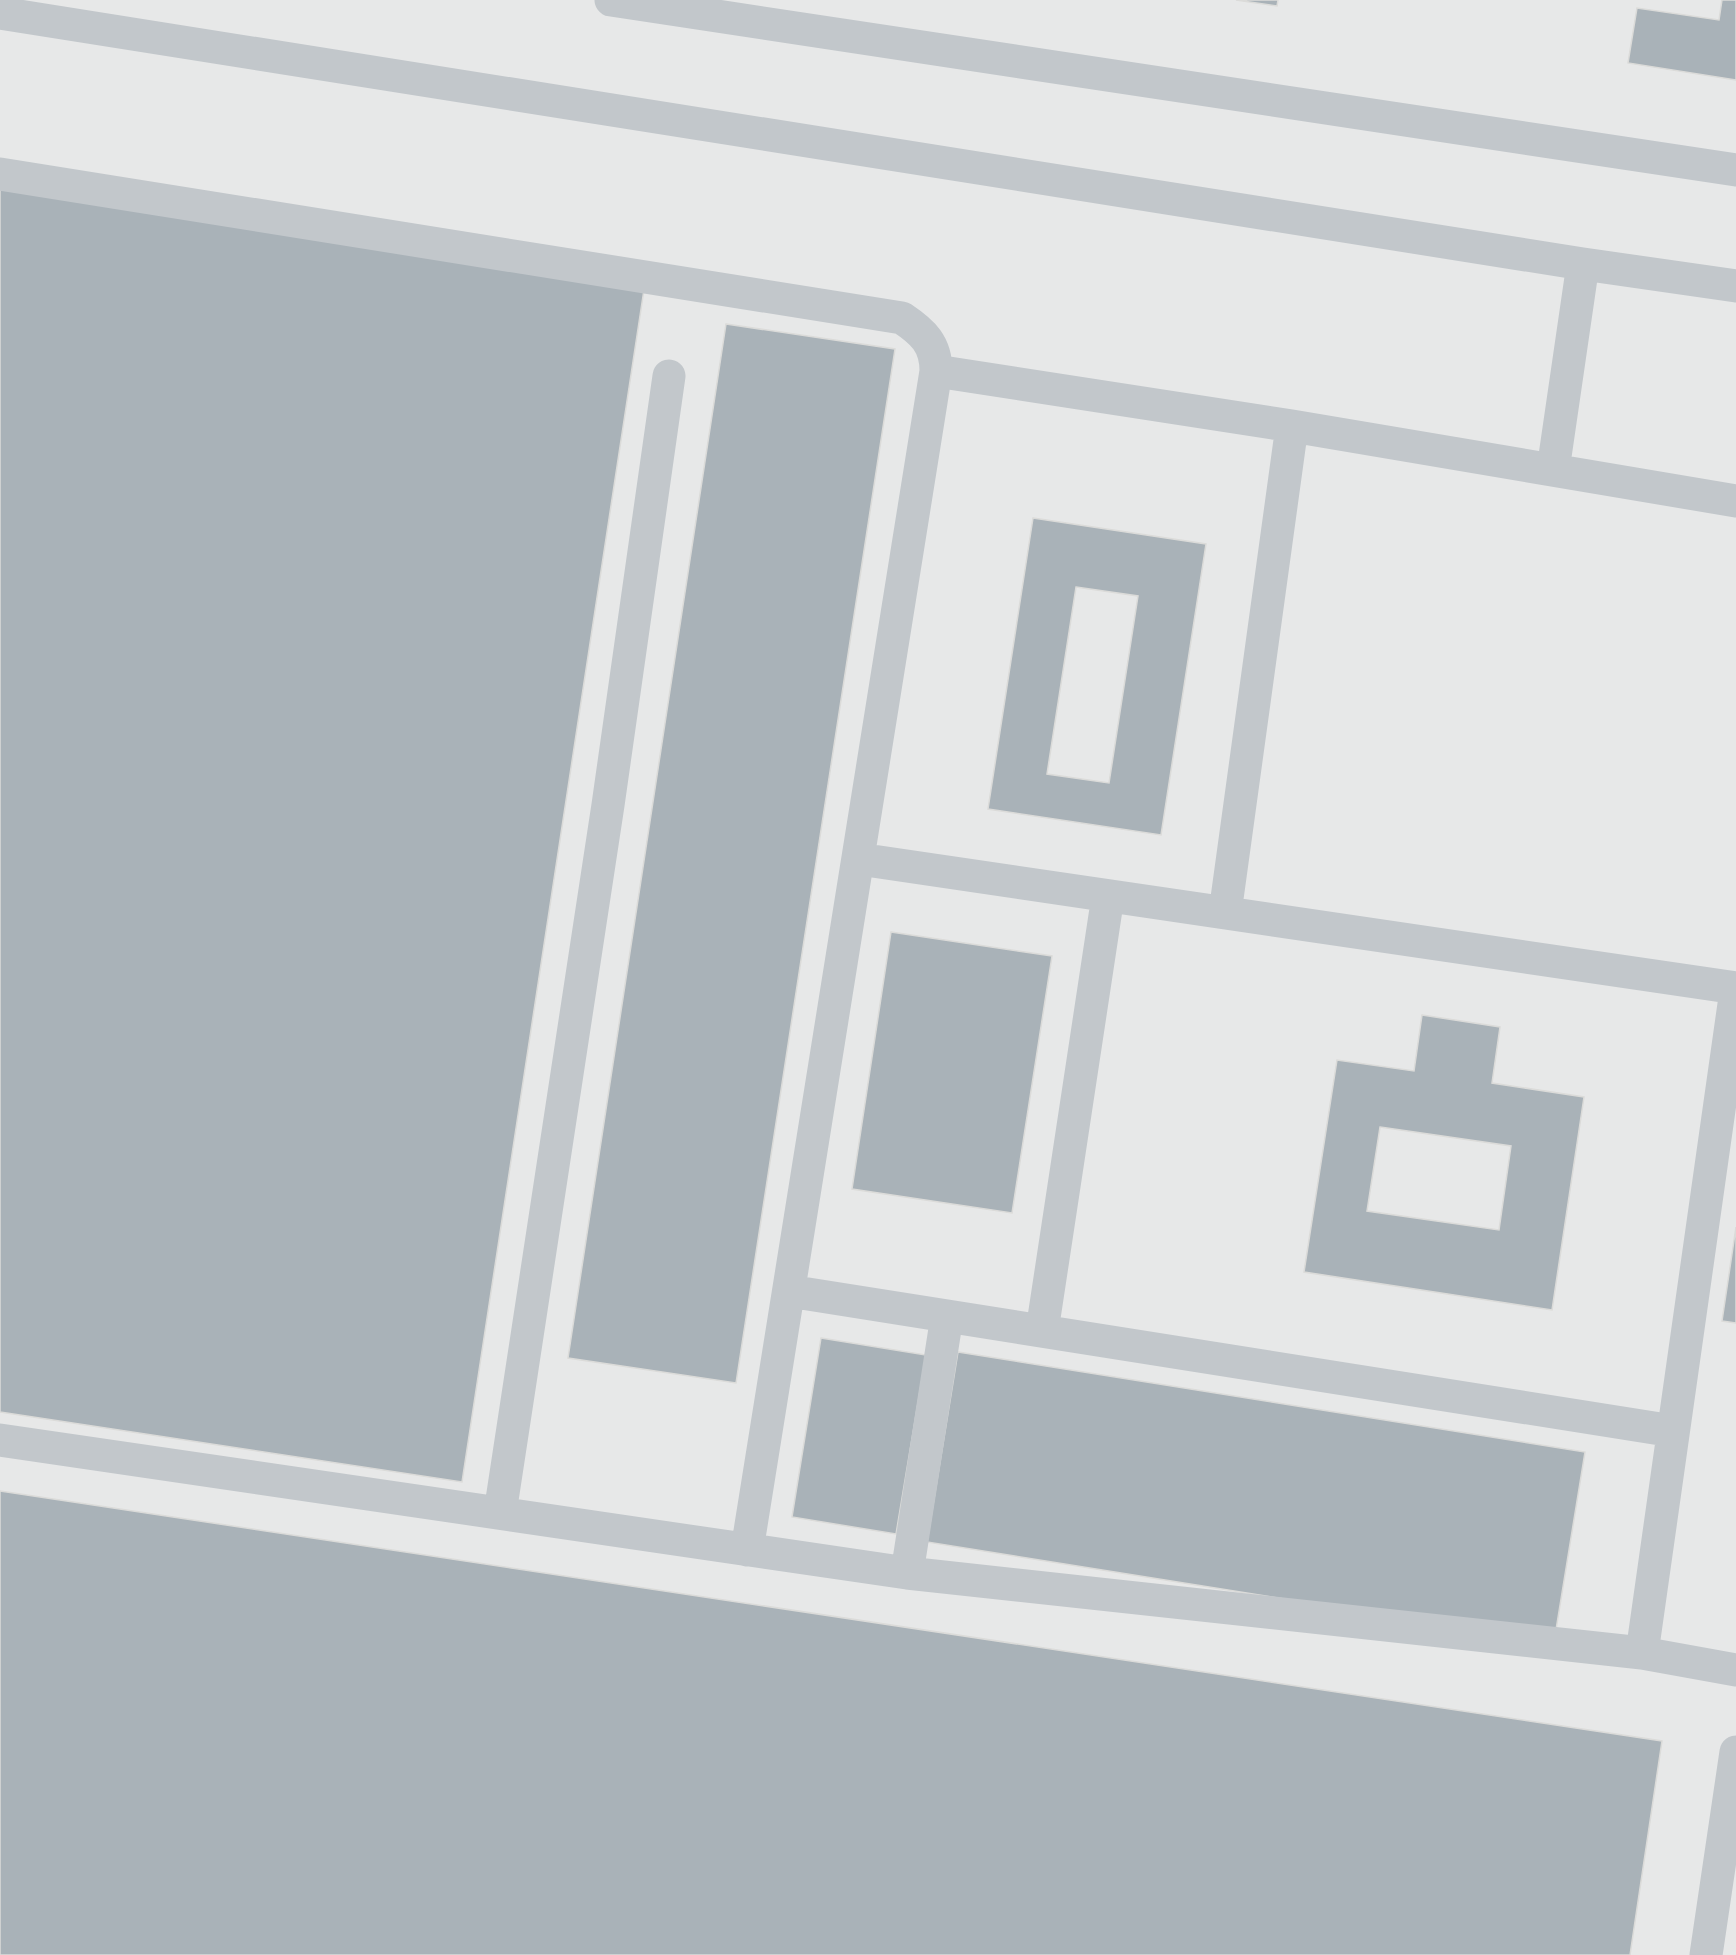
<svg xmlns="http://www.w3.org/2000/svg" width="1736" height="1955" font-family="'Work Sans',sans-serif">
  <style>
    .built { fill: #e7e8e8 }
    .building { fill: #a9b2b8; stroke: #dbdbd9; stroke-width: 1.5; fill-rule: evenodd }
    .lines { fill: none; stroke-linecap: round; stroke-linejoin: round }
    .minor { stroke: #c2c7cb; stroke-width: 33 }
  </style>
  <rect width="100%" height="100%" fill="#f9f9f7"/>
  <path class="built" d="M0 0H1736V1955H0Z"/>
  <path class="building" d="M1236 0H1278L1277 6Z
    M1722 0H1736V80L1628 63 1637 8 1719 20Z
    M0 186 645 283 462 1482 0 1412Z
    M726 324 895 349 736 1383 568 1358Z
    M1033 518 1206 544 1161 835 988 809ZM1076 587 1138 596 1109 783 1047 774Z
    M891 932 1052 956 1012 1213 852 1189Z
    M1422 1015 1500 1027 1492 1083 1584 1097 1552 1310 1304 1272 1337 1060 1414 1071ZM1380 1127 1511 1146 1499 1230 1367 1211Z
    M1736 1227V1323L1722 1321Z
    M821 1338 926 1355 896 1534 792 1517Z
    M958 1352 1585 1452 1554 1642 927 1542Z
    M0 1491 1662 1741 1630 1955H0Z"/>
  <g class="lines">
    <path class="minor" d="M611 0 1736 170
      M0 13 1583 264 1736 286
      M0 174 902 318C923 332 936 344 936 371L747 1550
      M936 371 1292 426 1736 501
      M1553 470 1583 264
      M859 859 1736 988
      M1225 913 1292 426
      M789 1291 1673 1431
      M1042 1331 1108 896
      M0 1440 907 1573 1642 1653 1736 1670
      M500 1513 608 805 669 376
      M907 1573 947 1316
      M1642 1653 1736 990
      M1706 1955 1736 1752"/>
  </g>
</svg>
